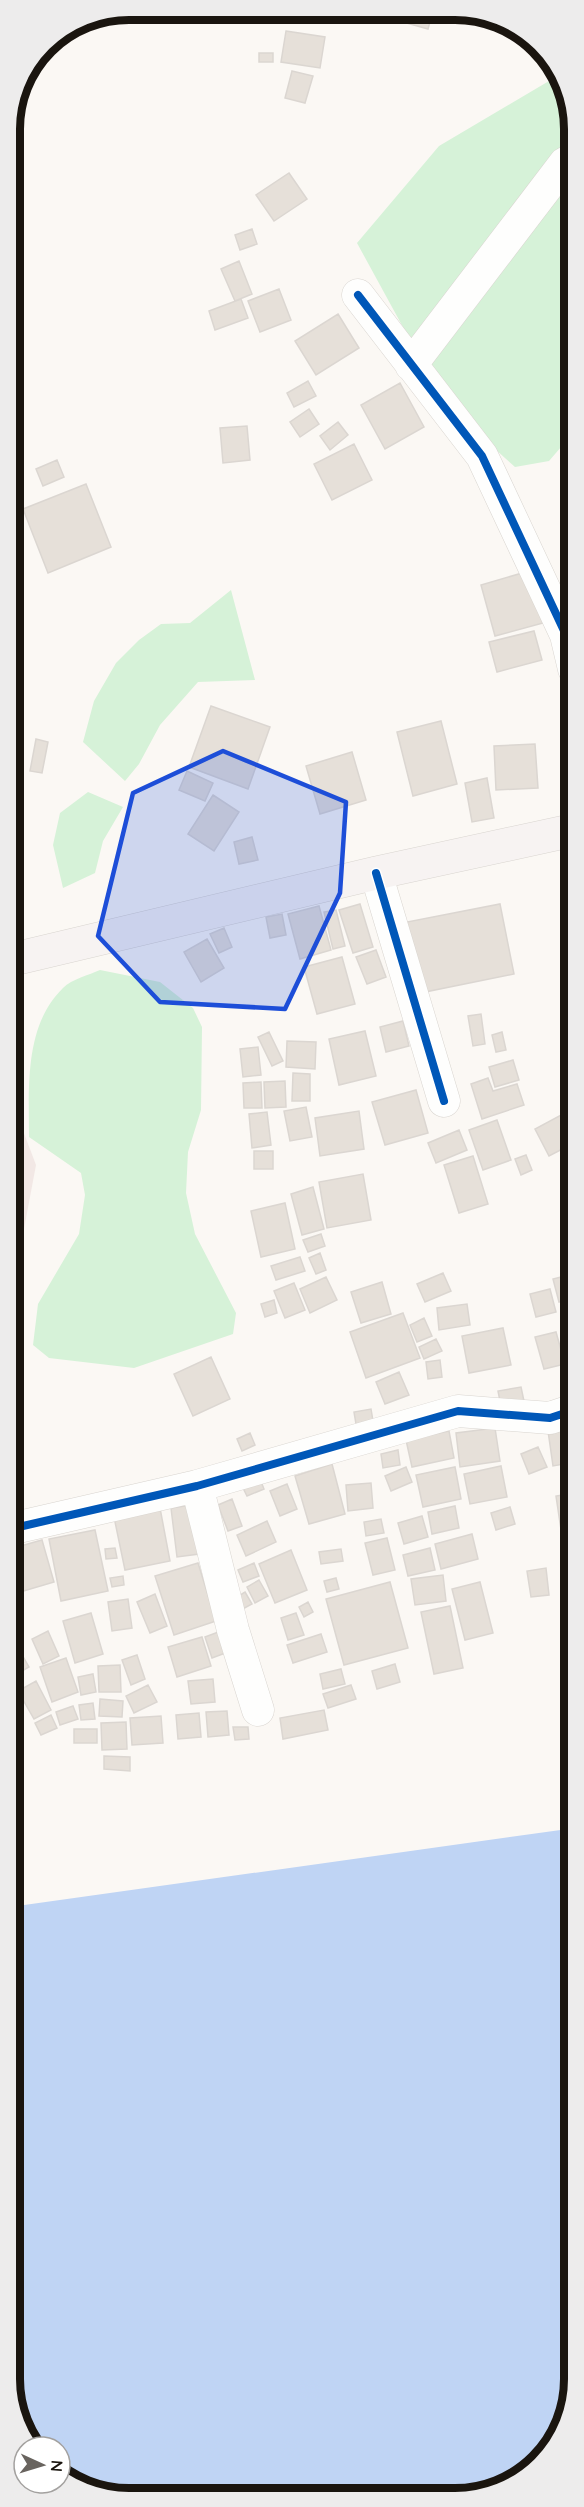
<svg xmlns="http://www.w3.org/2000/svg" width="584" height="2507" font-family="Quicksand,sans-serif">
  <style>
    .education { fill: #f2e8e5 }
    .green { fill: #d6f2d8 }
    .water { fill: #bfd4f4 }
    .building { fill: #e6e0d9; stroke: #dbd6d1; stroke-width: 1.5 }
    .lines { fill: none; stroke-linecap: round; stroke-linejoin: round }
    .street-casing { stroke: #d9d5d0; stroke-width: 33 }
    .secondary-casing { stroke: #d9d5d0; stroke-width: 34 }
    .street { stroke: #fefefd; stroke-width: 32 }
    .secondary { stroke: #f7f3f2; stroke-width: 33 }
    .cycleway-casing { stroke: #fff; stroke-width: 11 }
    .cycleway { stroke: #0057b8; stroke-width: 8 }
    .marked { fill: #1d4ed8; fill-opacity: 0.2; stroke: #1d4ed8; stroke-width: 4.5; stroke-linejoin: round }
    .rim { fill: none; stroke: #1a150f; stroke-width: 8 }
  </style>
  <rect width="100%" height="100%" fill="#fbf8f4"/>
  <path class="education" d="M10 1096 36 1165 10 1304Z"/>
  <path class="green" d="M555 74 574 113V432L549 461 515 467 445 404 357 243 439 146 549 81Z
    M231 590 255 680 198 682 160 725 139 764 125 781 83 742 94 701 116 663 139 640 161 624 190 623Z
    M88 792 123 807 103 841 95 873 63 888 53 845 60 813Z
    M100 970 160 982 193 1008 202 1027 201 1110 188 1152 186 1193 195 1234 236 1313 233 1334 134 1368 49 1358 33 1345 38 1304 79 1234 85 1195 81 1173 29 1137C29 1087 24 1026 63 988 72 979 89 975 100 970Z"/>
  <path class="water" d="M575 1828V2386L545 2458 471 2497 105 2496 60 2471V2447H36L10 2394V1907Z"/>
  <path class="building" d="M399 11H433L428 29 396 20Z
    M286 31 325 37 320 68 281 62Z
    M259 53H273V62H259Z
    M292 71 313 76 305 103 285 98Z
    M289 173 307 199 274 221 256 195Z
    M252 229 257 244 240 250 235 235Z
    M239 261 252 294 235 301 221 269Z
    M279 289 291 320 260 332 248 301Z
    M241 299 248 318 215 330 209 311Z
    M338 314 359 348 316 375 295 341Z
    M308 381 316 396 294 407 287 393Z
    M400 383 424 427 385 449 361 405Z
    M309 409 319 424 300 437 290 422Z
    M338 422 348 435 330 450 320 436Z
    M247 426 250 460 223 463 220 428Z
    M354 444 372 480 332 500 314 464Z
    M57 460 64 477 43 486 36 469Z
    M86 484 111 547 48 573 23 509Z
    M529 571 543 623 495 636 481 585Z
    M534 631 542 660 497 672 489 642Z
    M211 706 270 727 248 789 189 767Z
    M441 721 457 784 413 796 397 732Z
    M36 739 48 742 42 773 30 771Z
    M535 744 538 788 496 790 494 746Z
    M352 752 366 800 320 814 306 766Z
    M187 771 213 783 205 801 179 790Z
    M487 778 494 818 472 822 465 783Z
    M213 795 239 812 214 851 188 834Z
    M252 837 258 860 239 864 234 842Z
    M360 904 373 947 353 953 339 910Z
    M500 904 514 974 420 993 407 922Z
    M319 906 331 950 300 959 288 914Z
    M336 910 345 946 333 949 324 912Z
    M282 914 286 935 270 938 266 917Z
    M224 928 232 947 219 953 210 934Z
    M207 939 224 968 201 982 184 952Z
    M376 950 386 977 367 984 356 957Z
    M342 957 355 1004 317 1014 304 967Z
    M481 1014 485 1044 473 1046 468 1016Z
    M403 1021 409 1046 386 1052 380 1027Z
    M365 1031 376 1076 339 1085 329 1039Z
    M269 1032 283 1061 272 1066 258 1037Z
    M502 1032 506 1050 496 1052 492 1035Z
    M287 1041 316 1042 315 1069 286 1067Z
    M258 1047 261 1075 243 1077 240 1049Z
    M513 1060 519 1080 495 1087 489 1067Z
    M293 1073 310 1074V1101H292Z
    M488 1078 493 1091 517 1084 524 1105 482 1119 471 1084Z
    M285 1081 286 1107 265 1108 264 1082Z
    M261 1082 262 1108H244L243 1083Z
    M416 1090 428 1133 385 1145 372 1102Z
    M306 1107 312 1137 290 1141 284 1111Z
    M359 1111 364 1149 320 1156 315 1118Z
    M267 1112 271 1145 252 1148 249 1114Z
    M563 1114 574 1136V1143L549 1156 535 1129Z
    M497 1120 511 1160 483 1170 469 1130Z
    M459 1130 467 1150 436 1163 428 1143Z
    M254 1151H273V1169H254Z
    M526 1155 532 1170 521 1175 515 1159Z
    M473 1156 488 1204 459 1213 444 1165Z
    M363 1174 371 1220 327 1228 319 1182Z
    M313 1187 324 1229 302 1235 291 1194Z
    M285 1203 295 1249 261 1257 251 1211Z
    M321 1234 325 1246 308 1252 303 1240Z
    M320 1253 326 1270 316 1274 309 1258Z
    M300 1257 305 1271 276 1280 271 1266Z
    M443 1273 451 1291 425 1302 417 1284Z
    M569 1275 574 1298 559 1302 553 1279Z
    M326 1277 337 1300 310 1313 300 1289Z
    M382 1282 391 1314 361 1323 351 1292Z
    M294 1283 305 1310 285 1318 274 1291Z
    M550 1289 556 1312 536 1317 530 1294Z
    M274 1300 277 1313 265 1317 261 1304Z
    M467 1304 470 1325 439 1330 437 1308Z
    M403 1313 420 1358 366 1378 350 1332Z
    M424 1318 432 1336 417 1342 410 1325Z
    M503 1328 511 1365 469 1373 462 1336Z
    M556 1332 565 1364 544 1369 535 1337Z
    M436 1339 442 1351 424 1359 419 1347Z
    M211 1357 230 1399 193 1416 174 1374Z
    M440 1360 442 1377 428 1379 426 1362Z
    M399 1372 409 1395 385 1404 376 1382Z
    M521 1387 525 1406 502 1411 498 1391Z
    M371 1409 373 1421 356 1424 354 1412Z
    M495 1428 500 1461 460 1467 456 1433Z
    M565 1429 570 1463 553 1466 548 1431Z
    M449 1431 454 1458 412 1467 406 1440Z
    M250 1433 255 1445 242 1451 237 1439Z
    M538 1447 547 1467 529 1474 521 1454Z
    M398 1450 400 1465 383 1468 381 1454Z
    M332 1464 345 1514 309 1524 295 1476Z
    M501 1466 507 1497 470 1504 464 1474Z
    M406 1467 412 1482 391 1491 385 1476Z
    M455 1467 461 1499 423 1507 416 1475Z
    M260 1479 264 1489 247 1496 242 1486Z
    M371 1483 373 1508 348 1511 346 1485Z
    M287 1484 297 1509 280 1516 270 1491Z
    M574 1493V1541L563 1543 556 1496Z
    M232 1499 242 1526 228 1531 218 1505Z
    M192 1505 199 1554 177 1557 171 1508Z
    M455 1506 459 1528 432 1534 428 1512Z
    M510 1507 515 1524 496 1530 491 1513Z
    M160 1508 170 1561 125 1570 114 1517Z
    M422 1516 428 1537 404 1544 398 1523Z
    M381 1519 384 1533 366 1536 364 1522Z
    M267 1521 276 1542 246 1556 237 1535Z
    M95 1530 108 1591 61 1601 49 1539Z
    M472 1534 478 1559 441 1569 435 1544Z
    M387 1538 395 1570 373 1575 365 1543Z
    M42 1540 54 1582 20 1592 10 1549Z
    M115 1548 117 1558 106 1559 105 1549Z
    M430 1548 435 1570 408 1576 403 1555Z
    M341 1549 343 1561 321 1564 319 1552Z
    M291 1550 307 1590 275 1603 259 1564Z
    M198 1563 216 1621 174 1635 155 1576Z
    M254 1563 259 1576 243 1582 238 1570Z
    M546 1568 549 1595 531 1597 527 1571Z
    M443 1575 446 1601 415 1605 411 1579Z
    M123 1576 124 1585 112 1587 110 1578Z
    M336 1578 339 1589 327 1592 324 1581Z
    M259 1580 268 1596 255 1603 247 1587Z
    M390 1582 408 1648 344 1665 326 1599Z
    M480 1582 493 1633 465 1640 452 1589Z
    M245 1592 252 1604 239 1611 232 1600Z
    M155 1594 167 1626 150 1633 137 1602Z
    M128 1599 132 1628 112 1631 108 1602Z
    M308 1602 313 1612 304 1617 299 1607Z
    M450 1606 463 1668 434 1674 421 1612Z
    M91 1613 103 1654 75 1663 63 1621Z
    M296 1613 304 1635 288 1640 281 1618Z
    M48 1631 59 1656 43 1664 32 1639Z
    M221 1631 228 1652 212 1658 205 1637Z
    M321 1634 327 1652 293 1663 287 1645Z
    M202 1637 211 1666 177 1677 168 1647Z
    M17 1646 29 1667 10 1678V1650Z
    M137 1655 145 1679 131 1685 122 1660Z
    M66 1658 78 1692 52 1702 40 1667Z
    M395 1664 400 1682 377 1689 372 1671Z
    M120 1665 121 1692H99L98 1666Z
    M341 1669 345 1684 323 1689 320 1674Z
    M93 1674 96 1692 81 1695 78 1677Z
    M213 1679 215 1702 191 1704 188 1681Z
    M36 1681 51 1710 34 1719 18 1691Z
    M148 1685 157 1702 134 1713 126 1696Z
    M351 1685 356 1699 328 1708 323 1694Z
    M100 1699 123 1701 122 1717 99 1716Z
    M93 1703 95 1719 81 1720 79 1705Z
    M73 1706 78 1719 60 1725 56 1712Z
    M324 1710 328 1730 283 1739 280 1718Z
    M227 1711 229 1735 208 1737 206 1712Z
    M199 1713 201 1737 178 1739 176 1715Z
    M51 1715 57 1728 41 1735 35 1723Z
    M161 1716 163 1743 132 1745 130 1718Z
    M126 1722 127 1749 102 1750 101 1723Z
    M233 1727H248L249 1739 235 1740Z
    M74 1729H97V1743H74Z
    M104 1756 130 1757V1771L104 1769Z"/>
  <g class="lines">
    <g class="street-casing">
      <path id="street" d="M358 295 482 456 566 635 574 669
        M411 365 565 163 574 159
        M376 873 444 1101
        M197 1486 233 1630 258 1710
        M10 1529 197 1486 458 1411 550 1418 574 1410"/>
    </g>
    <g class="secondary-casing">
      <path id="secondary" d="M10 960 376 873 574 830"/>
    </g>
    <use href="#street" class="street"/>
    <use href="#secondary" class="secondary"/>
    <g class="cycleway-casing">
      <path id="cycleway" d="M358 295 482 456 566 635 574 669
        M376 873 444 1101
        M10 1529 197 1486 458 1411 550 1418 574 1410"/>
    </g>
    <use href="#cycleway" class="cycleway"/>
  </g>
  <path class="marked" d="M223 751 346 802 340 893 285 1009 160 1002 98 936 133 793Z"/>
  <path d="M0 0H584V2507H0ZM129 20H455A109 109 0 0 1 564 129V2379A109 109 0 0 1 455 2488H129A109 109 0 0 1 20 2379V129A109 109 0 0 1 129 20Z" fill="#edecec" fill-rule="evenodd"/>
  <path class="rim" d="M129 20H455A109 109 0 0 1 564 129V2379A109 109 0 0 1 455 2488H129A109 109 0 0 1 20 2379V129A109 109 0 0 1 129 20Z"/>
  <g transform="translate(42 2465) rotate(94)"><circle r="28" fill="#ffffff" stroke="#a3a19f" stroke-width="1.5"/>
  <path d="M0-4.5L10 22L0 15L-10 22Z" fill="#69645f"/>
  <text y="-9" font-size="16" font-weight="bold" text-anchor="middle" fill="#1a150f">N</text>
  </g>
</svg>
